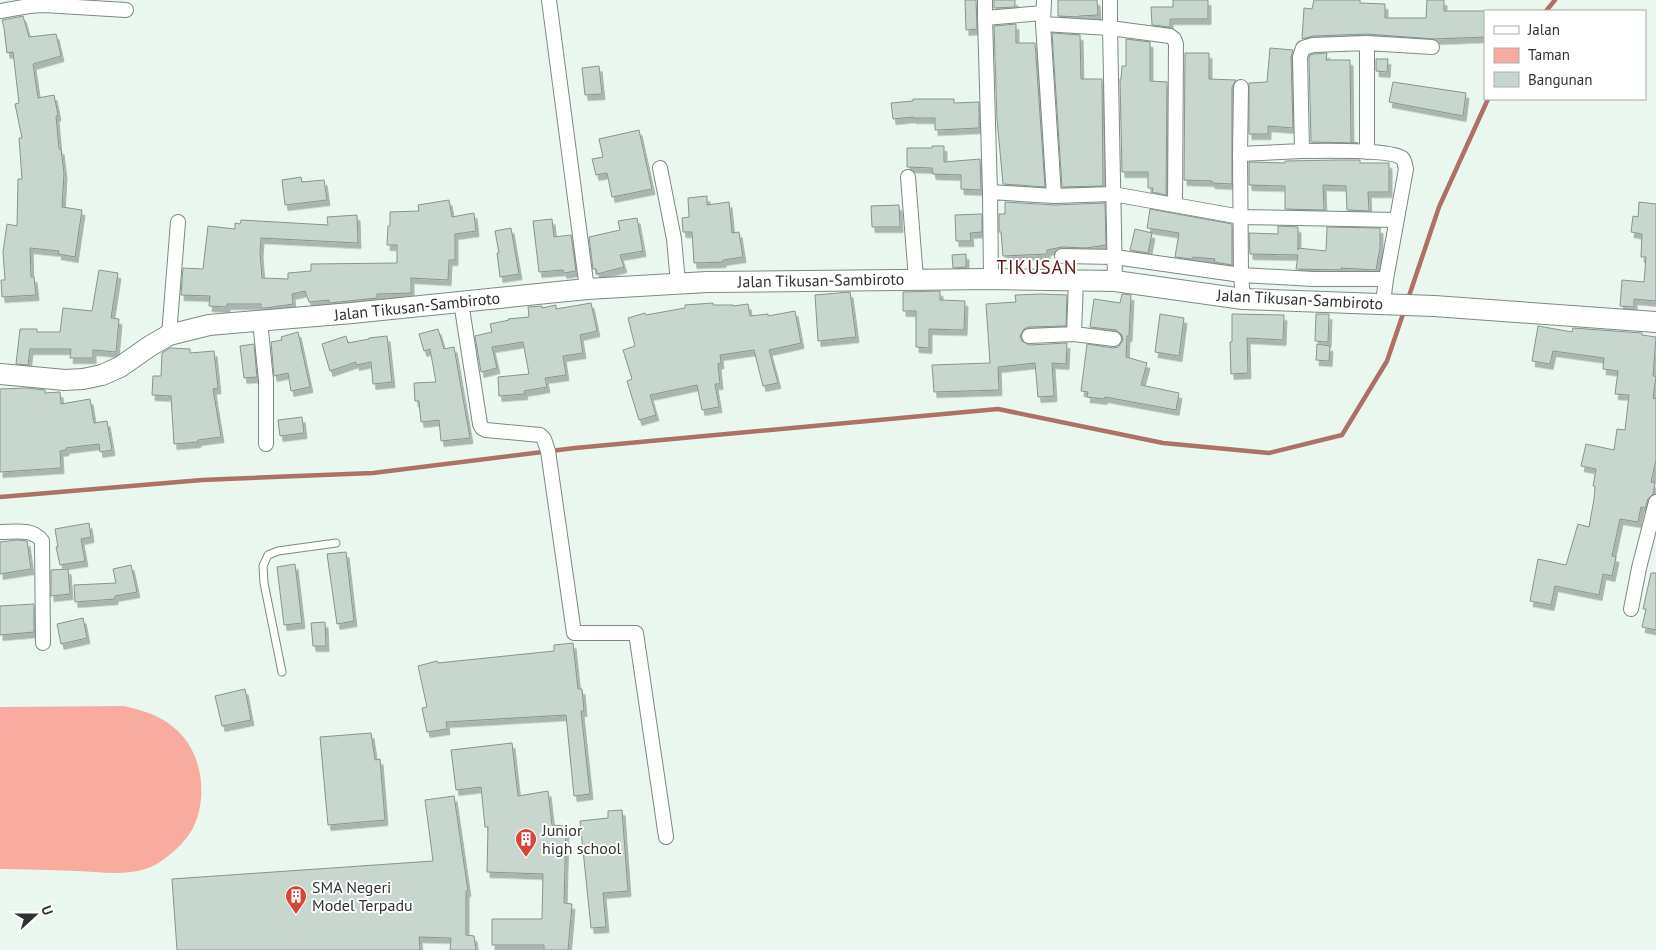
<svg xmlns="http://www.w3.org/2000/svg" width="1656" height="950" font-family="'PT Sans',sans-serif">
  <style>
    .green { fill: #f9ab9f }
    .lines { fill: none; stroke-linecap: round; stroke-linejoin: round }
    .stream { stroke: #ad7167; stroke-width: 4.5 }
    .building { fill: #c8d7ce; stroke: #87958c; filter: url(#shadow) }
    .lane-casing { stroke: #7c8a82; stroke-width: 9 }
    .street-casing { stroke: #7c8a82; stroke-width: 16 }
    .secondary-casing { stroke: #7c8a82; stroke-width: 22 }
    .lane { stroke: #fff; stroke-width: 7 }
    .street { stroke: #fff; stroke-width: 14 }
    .secondary { stroke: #fff; stroke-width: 20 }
    .labels { text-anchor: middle; stroke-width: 4; stroke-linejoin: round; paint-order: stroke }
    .street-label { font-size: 16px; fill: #2e3330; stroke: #fff }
    .poi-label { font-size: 16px; fill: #2e3330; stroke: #fff; text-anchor: start }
    .quarter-label { font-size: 19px; letter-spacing: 1px; fill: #5d1913; stroke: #fff }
  </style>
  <defs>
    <filter id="shadow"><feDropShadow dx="3" dy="5.5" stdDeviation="0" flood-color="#0004"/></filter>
  </defs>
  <rect width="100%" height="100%" fill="#e9f7ee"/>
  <path class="green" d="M124 706C143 711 158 714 173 727 202 749 209 796 193 828 185 843 170 856 155 865 132 877 102 872 76 871 51 870 25 869 0 869V707Z"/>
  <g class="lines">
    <path class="stream" d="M1546 11 1555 0
      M1408 299 1439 207 1488 99
      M0 497 202 480 373 473 575 448 998 409 1163 443 1269 453 1342 435 1387 361 1404 311"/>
  </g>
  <path class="building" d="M965 0H976L977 29 966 30Z
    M994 0H1015V7L994 8Z
    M1058 0H1097L1098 15 1079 16V17L1058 16Z
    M1173 0H1208V19H1170V27L1152 25 1151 7H1173Z
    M1314 0H1360V3L1385 4V18H1426L1427 0H1444V11H1485V37L1434 39 1367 34 1313 36 1302 39 1304 8 1312 9Z
    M23 16 29 37 56 34 61 56 33 64 38 98 54 95 58 115 56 116 59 149H61L64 173 62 207 82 210 75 257 58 254 59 251 30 248 31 277H34L36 295 2 297 1 280H5L3 252 7 224 17 226 18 179H22L19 138H22L15 104 19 103 13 52 7 53 4 28 2 20Z
    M1016 24V43H1035L1045 187 1003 184 997 119 994 26Z
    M1052 33 1080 35 1081 79H1102L1103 186 1062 187Z
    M1126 39 1150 42V81L1167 82 1166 195 1152 192 1153 188H1148V172H1122L1120 79H1121L1122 66H1126Z
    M1270 48 1293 50 1291 57 1293 128 1268 126V134H1249V83L1267 82Z
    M1185 53H1209V79L1236 80 1232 87V184L1212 183V181L1184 180Z
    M1327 53 1326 60H1350L1351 142 1358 143 1311 142 1309 58 1310 55 1314 54Z
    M1376 59H1388L1387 72 1376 71Z
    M599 66 602 94 585 95 582 68Z
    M1393 82 1466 93 1463 116 1389 102Z
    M913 99H954V103L979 102V128L935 130V118H913V117L893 119 891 103 913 101Z
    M639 130 652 189 612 197 607 173 596 175 592 159 603 157 599 139Z
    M932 146H944V162L980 159 981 190 961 189V175L933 174 932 168 907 167V148H932Z
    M1338 160H1360V163H1389V192H1368L1369 211 1347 210 1346 186 1323 185 1324 210 1285 209V186L1249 185V162L1285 163V161Z
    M301 177 302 182 324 180 327 200 285 205 282 180Z
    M707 196V205L729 202 732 233 739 232 743 257 723 260V262L694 263 692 232H683L682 218 689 217 688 198Z
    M449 200 452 217 474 213 476 231 455 234V260H449L448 280 411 278V293L377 294V298L329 303V300L309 302 305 291 292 294 293 304 266 308H261V304H227V307L209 306 210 296 181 295 183 268 203 269 208 226 235 229V223L240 224 241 220 328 225 327 217 357 215 358 243 261 238 260 252 262 278 288 279V273L311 271V264L397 263V245H387L388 226H390V212L419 211 418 205Z
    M1005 202 1054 205 1105 203 1106 245 1086 248 1062 247 1047 250V254L1003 256 1001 232H999V214H1005Z
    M1639 202 1656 204V301L1634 299V307L1620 306 1622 280 1644 282 1646 257H1641L1642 234 1631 232 1633 216 1638 217Z
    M899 205 900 227H872L871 206Z
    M1150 209 1232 224V265L1214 262 1215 259 1193 257 1192 259 1175 257 1179 233 1147 228Z
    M982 214V232L970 233 971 241H956L955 215Z
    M637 218 643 251 620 255 624 267 597 274 596 269H593L589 237 620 230 618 221Z
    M552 219 554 237 571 235 576 271 564 273 563 270 539 272 533 221Z
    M1278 226 1298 227V250V248L1326 251 1327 227 1380 228V248L1376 270 1341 268 1342 270 1296 269 1298 255 1250 254 1249 233 1278 234Z
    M511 228 519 274 500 277 497 253H499L495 231Z
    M1135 229 1152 233 1148 253 1130 250Z
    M966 254V267L953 268 952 255Z
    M99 270 118 273 111 318 119 319 116 352 93 350V358H70L71 349H30L28 365 16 364 20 329H37V332H60L63 308 92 311Z
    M940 291V300L965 301 964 330 929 329V348L916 347V311H903V292Z
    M850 292 856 337 818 341 815 295Z
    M1041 294 1067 295 1066 326 1028 327 1024 329 1020 336 1022 341 1029 345 1067 343 1066 364 1052 363 1054 396 1038 397 1035 363 998 367 999 390 934 392 932 365 990 363 986 304 1016 302 1015 295Z
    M1122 294 1131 295 1129 336H1127L1126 357 1147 363 1141 385 1179 393 1176 410 1105 397 1104 399 1087 397 1088 392 1081 391 1087 344 1113 348 1118 347 1123 341 1122 335 1116 330 1090 327 1094 299 1120 303Z
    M591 303 597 331 580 335 583 353 563 356 566 375 545 378 547 387 524 391 525 394 499 396 498 377 529 374 523 342 492 347 497 368 481 372 475 336 492 332 490 324 509 320 508 319 529 317 528 307 542 306V308L556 305V309Z
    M713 303V305H733V306L748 304 750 316 768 314V316L795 311 801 343 769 350 778 383 763 386 754 350 720 355 721 363 718 364 720 384H715L719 407 702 410 697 385 650 395 656 415 639 420 627 381 632 379 623 350 635 346 628 318 645 313 646 315 685 308V305Z
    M1160 314 1184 318 1179 356 1155 352Z
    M1232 314 1284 315 1283 340 1247 338 1248 373 1231 374 1230 342H1232Z
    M1316 314H1329L1328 342 1315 341Z
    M1538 326 1572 332 1573 328 1642 333V335L1656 337 1653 376H1656L1653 398 1656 399V460L1651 482 1655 483 1653 494 1648 499 1645 508 1641 507 1638 522 1620 519 1612 556 1616 557 1612 576 1603 574 1599 595 1555 586 1551 605 1530 601 1538 559 1566 565 1578 524 1589 527 1594 499 1595 486H1593L1596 469 1581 466 1586 444 1614 450 1617 429 1625 430 1629 395 1615 394 1618 371 1603 369 1604 358 1553 351 1550 364 1532 361Z
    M438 329 444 349 454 347 470 438 441 441 439 420 421 422 419 401H415L414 383 436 382 430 349 424 351 419 334Z
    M298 332 310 387 291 391 288 373 274 376 271 342 282 340 281 337Z
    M346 336 348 343 369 339V338L387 336 392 382 373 384 371 362 356 365V362L330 371 322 344Z
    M254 344 257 377 244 378 240 346Z
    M1317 344 1330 346 1329 361 1316 360Z
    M170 348 190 349V353L214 351 218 388 213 389 221 437 198 440V442L174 444 171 396 152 395 153 376H161L162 353Z
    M27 388 45 390V393L60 392 61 404 90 399 94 423 107 421 112 450 100 452 99 444 66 448V450L60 451 61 468 0 472V389Z
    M302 417 304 433 280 436 278 420Z
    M89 523 91 537 81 539 85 561 60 565 56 547H58L55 529Z
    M17 540 27 541 31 569 0 574V542Z
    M346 552 354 621 337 624 327 554Z
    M295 564 302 623 284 625 277 567Z
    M131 565 137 592 115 596V599L75 602 74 585 116 583 113 569Z
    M68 569 70 594 51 596V570Z
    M1651 573H1656V630L1642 627 1646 609H1643Z
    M34 604V632L0 635V606Z
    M83 618 87 638 61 644 57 624Z
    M325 622 326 646H313L311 623Z
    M573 643 578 689H582L584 711H581L590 794 574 796 566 715 446 722 447 729 427 732 422 708 427 707 418 666 437 661 438 663 554 651V645Z
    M245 689 251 720 222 726 215 696Z
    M371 733 375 760 380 759 385 820 328 825 320 737Z
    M512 743 518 796 548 791 552 825 566 826 564 903 572 904 568 950H544V945H492V919H542L543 874 487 872 488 827H485L481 787 456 790 451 750Z
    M454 796 468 891H466V935L474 936 476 950H450L451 938 419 937 420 950H177L172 879 433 861 425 800Z
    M622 810 628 891 603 893 606 927 591 928 580 821 608 818V811Z"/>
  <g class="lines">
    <g class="lane-casing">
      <path id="lane" d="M282 672 264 583 263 566 268 555 278 551 336 543"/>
    </g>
    <g class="street-casing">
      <path id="street" d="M549 0 587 289
        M1044 0 1043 24 1054 196
        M0 11 29 6 44 5 126 10
        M985 18V0
        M1043 24 1110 28V0
        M1367 43 1432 47
        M1367 152V43L1313 45 1303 48 1300 57 1302 151C1319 151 1391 149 1402 158 1405 161 1405 165 1406 169L1386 279 1383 303
        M1240 154 1241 87
        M660 168 674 239 678 283
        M908 177 916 279
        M990 192 1054 196 1113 194 1241 217 1396 220
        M1062 256 1115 257 1241 275 1313 279H1386
        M991 279 990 192 985 18 1043 13
        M1115 281 1110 28 1170 36 1174 39 1176 44 1175 205
        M1243 299 1241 275 1240 154 1302 151
        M461 302 480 424 482 428 486 430 540 435 544 439 548 451 574 633H636L666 837
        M260 321 266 380V444
        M1074 334 1076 280
        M169 335 178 222
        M1029 336 1074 334 1114 339
        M0 532C14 532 33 528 42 541L43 643
        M1631 609 1639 568 1656 502"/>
    </g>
    <g class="secondary-casing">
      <path id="secondary" d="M0 374 65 380 83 379 102 375 120 367 150 346 169 335 209 325 352 313 587 289 707 282 991 279 1115 281 1243 299 1434 306 1656 322"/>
    </g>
    <use href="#lane" class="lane"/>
    <use href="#street" class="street"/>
    <use href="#secondary" class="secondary"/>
  </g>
  <defs>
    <g id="building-pin" transform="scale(1.125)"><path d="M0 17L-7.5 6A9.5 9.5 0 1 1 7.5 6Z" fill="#d44739" stroke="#fff"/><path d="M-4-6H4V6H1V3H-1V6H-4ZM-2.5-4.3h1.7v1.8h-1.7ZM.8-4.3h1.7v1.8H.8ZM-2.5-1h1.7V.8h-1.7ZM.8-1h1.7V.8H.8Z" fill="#fff"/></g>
  </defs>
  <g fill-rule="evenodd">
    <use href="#building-pin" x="526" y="839"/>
    <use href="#building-pin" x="296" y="896"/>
  </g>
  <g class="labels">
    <g class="street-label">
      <text transform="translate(821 280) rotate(-1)" y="6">Jalan Tikusan-Sambiroto</text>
      <text transform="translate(1300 299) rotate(3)" y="6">Jalan Tikusan-Sambiroto</text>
      <text transform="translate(417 306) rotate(-6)" y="6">Jalan Tikusan-Sambiroto</text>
    </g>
    <g class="poi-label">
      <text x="542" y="836">Junior<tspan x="542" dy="18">high school</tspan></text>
      <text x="312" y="893">SMA Negeri<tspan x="312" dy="18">Model Terpadu</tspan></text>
    </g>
    <g class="quarter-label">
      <text x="1037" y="274">TIKUSAN</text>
    </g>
  </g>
  <rect x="1484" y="10" width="162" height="90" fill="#ffffff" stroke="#abadac"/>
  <rect x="1494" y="26" width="25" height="8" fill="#ffffff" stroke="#abadac"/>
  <text x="1528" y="35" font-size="15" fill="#2e3330">Jalan</text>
  <rect x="1494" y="48" width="25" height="15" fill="#f9ab9f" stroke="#abadac"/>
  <text x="1528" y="60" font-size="15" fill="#2e3330">Taman</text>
  <rect x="1494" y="72" width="25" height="15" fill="#c8d7ce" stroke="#abadac"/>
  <text x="1528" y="85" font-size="15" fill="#2e3330">Bangunan</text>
  <g transform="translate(35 915) rotate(69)" stroke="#ffffff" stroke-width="4" paint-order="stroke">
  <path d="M0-4L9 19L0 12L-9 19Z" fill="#2e3330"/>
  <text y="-8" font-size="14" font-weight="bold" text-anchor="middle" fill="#2e3330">U</text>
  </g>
</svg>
